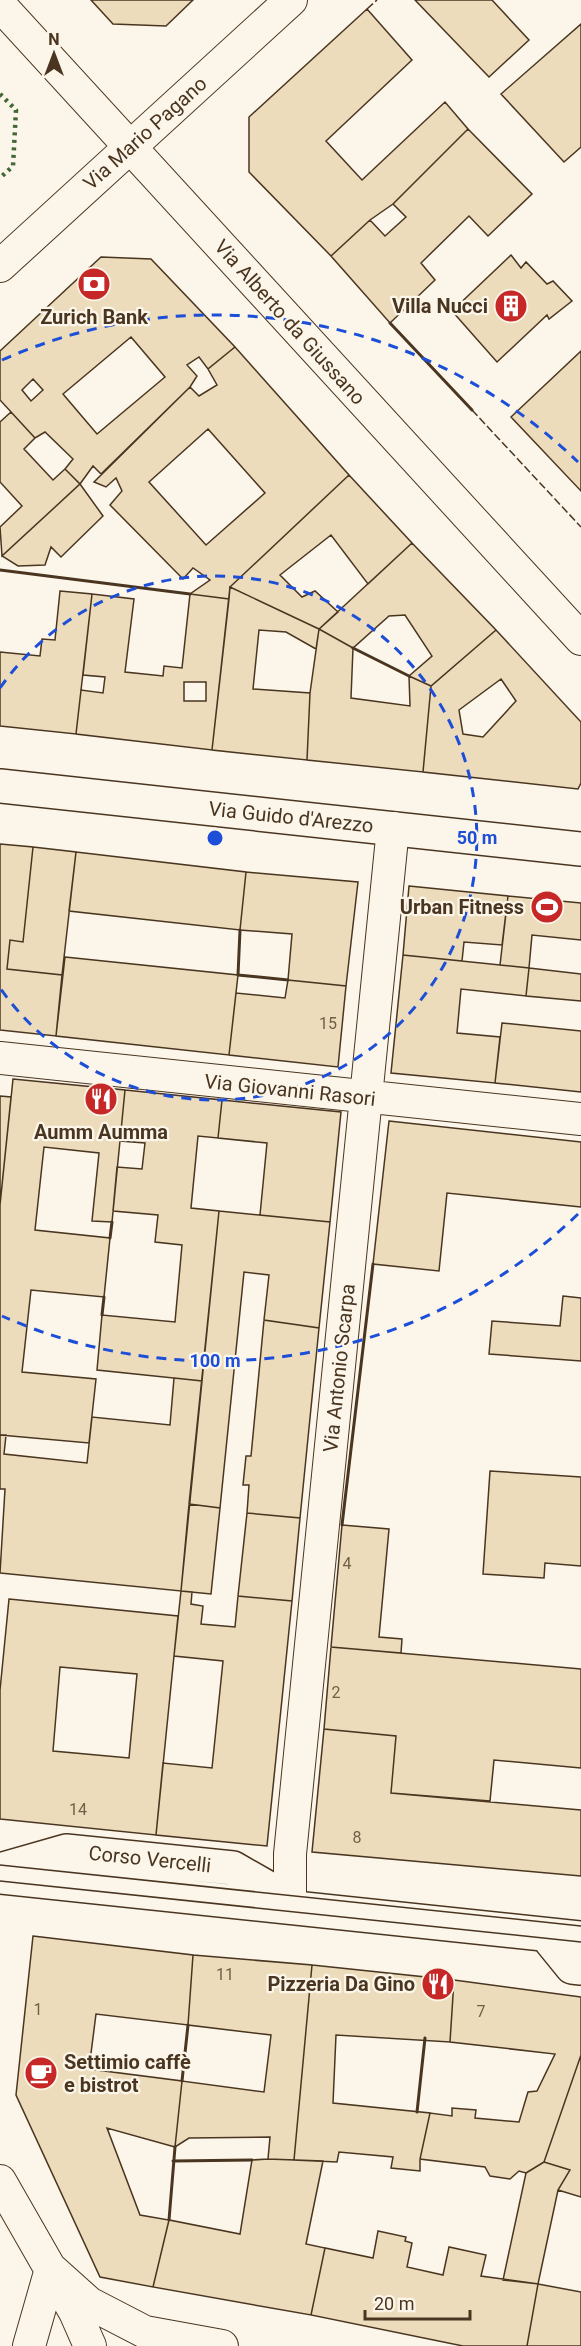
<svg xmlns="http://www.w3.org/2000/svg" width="581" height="2346" font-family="Roboto,sans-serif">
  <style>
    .building { fill: #ecdcbc; stroke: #4a3520; stroke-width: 1.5; fill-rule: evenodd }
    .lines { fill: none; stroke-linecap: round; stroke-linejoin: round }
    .street-casing { stroke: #4a3520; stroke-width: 34 }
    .secondary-casing { stroke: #4a3520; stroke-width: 36 }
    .street { stroke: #fbf6e9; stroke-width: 32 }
    .secondary { stroke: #fbf6e9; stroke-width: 33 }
    .tram { stroke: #4a3520; stroke-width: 1.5 }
    .hedge { stroke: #436837; stroke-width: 4.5; stroke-dasharray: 3 4.5; stroke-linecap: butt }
    .fence { stroke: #4a3520; stroke-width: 1.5; stroke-dasharray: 8 3; stroke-linecap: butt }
    .wall { stroke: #4a3520; stroke-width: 3 }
    .ring { fill: none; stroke: #1d4ed8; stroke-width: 3; stroke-dasharray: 10 8 }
    .labels { text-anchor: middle; stroke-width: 4.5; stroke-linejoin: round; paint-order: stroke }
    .number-label { font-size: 16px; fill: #725f47 }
    .street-label { font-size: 20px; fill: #4a3520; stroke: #fbf6e9 }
    .poi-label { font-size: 20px; font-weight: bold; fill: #4a3520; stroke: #fbf6e9; text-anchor: end }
    .centre { fill: #1d4ed8; stroke: #fbf6e9; stroke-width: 3 }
    .ring-label { font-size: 18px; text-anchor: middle; font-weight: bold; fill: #1d4ed8; stroke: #fbf6e9; stroke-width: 4.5; stroke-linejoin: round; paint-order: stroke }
  </style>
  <rect width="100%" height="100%" fill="#fbf6e9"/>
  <path class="building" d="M91 0H193L166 26 113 24Z
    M415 0H492L529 40 489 77Z
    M367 9 412 60 326 141 362 180 445 102 468 129 393 204 370 220 331 256 249 172V117Z
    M581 24V147L564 162 501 94Z
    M468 129 532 194 488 236 469 216 421 263 435 280 390 323 331 256 370 220 385 236 406 217 393 204Z
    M511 255 521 268 526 262 547 284 553 281 572 301 549 319 547 315 497 362 452 311Z
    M101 257 151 259 235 347 208 369 199 357 187 365 197 376 190 387 101 474 93 466 80 484 65 469 73 459 45 432 35 438 0 400V351ZM131 337 165 377 97 434 63 394ZM33 379 43 390 31 401 22 390Z
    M235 347 349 475 230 587 229 599 190 594 210 580 193 568 183 579 110 505 122 491 116 478 106 487 94 482 190 387 199 396 217 385 208 369ZM208 429 265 493 206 545 149 482Z
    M581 351V491L511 417Z
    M11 412 35 438 24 449 53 480 65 469 80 484 2 556 0 527 22 506 0 482V422Z
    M349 475 412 543 368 584 331 535 280 575 302 597 315 591 338 612 319 629 230 587Z
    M80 484 103 516 61 557 51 547 45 565 18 566 2 556Z
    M412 543 496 630 431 686 409 676 432 656 405 615 389 616 353 648 319 629Z
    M230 587 319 629 316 649 286 632 259 630 253 689 310 693 307 760 212 750Z
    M60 591 92 594 76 734 0 726V652L40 656 42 639 55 640Z
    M92 594 134 599 125 672 163 676 164 666 182 668 190 594 229 599 212 750 76 734 81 690 103 693 105 677 83 675ZM184 682H206V701H184Z
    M319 629 353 648 351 698 410 706 409 676 431 686 423 772 307 760 310 693Z
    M496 630 581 722V783L578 789 423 772 431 686ZM501 679 516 701 483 737 463 734 459 710Z
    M0 844 33 847 23 942 10 940 7 969 62 975 56 1036 0 1030Z
    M33 847 76 852 62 975 7 969 10 940 23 942Z
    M76 852 246 872 240 930 69 911Z
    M246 872 358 882 346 986 288 980 292 934 240 930Z
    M409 886 508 896 502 945 464 942 462 961 403 955Z
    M508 896 581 903V940L532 935 529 968 500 965Z
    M403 955 529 968 526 996 461 989 457 1033 500 1037 495 1083 391 1073Z
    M65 957 238 975 229 1055 56 1036Z
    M529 968 581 974V1001L526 996Z
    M288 980 346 986 338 1067 229 1055 236 993 285 998Z
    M502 1023 581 1031V1092L495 1083Z
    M13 1079 125 1090 112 1222 92 1221 99 1153 44 1147 35 1230 110 1238 104 1297 31 1290 22 1372 96 1379 89 1443 0 1435V1205Z
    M125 1090 222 1100 218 1138 198 1136 191 1208 219 1211 202 1381 97 1370 102 1315 175 1322 182 1245 155 1242 158 1215 113 1211 117 1167 142 1169 145 1143 120 1141Z
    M0 1096 11 1097 0 1205Z
    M222 1100 341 1112 330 1222 260 1215 267 1143 218 1138Z
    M389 1121 581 1142V1207L447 1193 439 1271 373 1264Z
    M219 1211 330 1222 319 1328 264 1320 269 1275 244 1272 220 1508 189 1504Z
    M563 1296 581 1298V1361L489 1354 492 1321 560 1326Z
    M264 1320 319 1328 300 1518 247 1513 249 1485H243L246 1456H251Z
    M174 1378 202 1381 181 1591 0 1573 5 1489H0V1435H6L4 1454 87 1463 92 1417 170 1425Z
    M490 1471 581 1477V1566L545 1563 544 1578 483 1574Z
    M189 1504 220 1508 211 1594 181 1591Z
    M247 1513 300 1518 292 1601 238 1596Z
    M342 1525 389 1529 379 1637 402 1639 401 1653 331 1647Z
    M181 1591 192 1592 191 1604 203 1606 201 1624 235 1627 238 1596 292 1601 267 1846 156 1835 163 1763 212 1768 223 1661 174 1656Z
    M9 1599 178 1616 156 1835 0 1819V1690ZM60 1667 137 1674 129 1758 53 1751Z
    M331 1647 581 1669V1768L494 1760 490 1801 391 1793 396 1736 324 1729Z
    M324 1729 396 1736 391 1793 581 1810V1876L312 1852Z
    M33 1936 193 1955 188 2025 96 2014 89 2069 182 2081 175 2147 107 2128 140 2215 169 2220 153 2287 100 2277 16 2095Z
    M193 1955 312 1965 294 2160 268 2159 270 2137 189 2138 175 2147 182 2081 264 2092 271 2035 188 2025Z
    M312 1965 454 1980 450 2042 336 2035 333 2103 430 2113 420 2159V2171L391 2168 393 2157 339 2152 337 2162 294 2160Z
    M454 1980 581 1997V2055L544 2162 526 2173 519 2171 510 2179 490 2176 485 2167 420 2159 430 2113 452 2116V2108L476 2110 475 2118 519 2122 528 2092 537 2091 555 2054 450 2042Z
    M581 2055V2197L558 2190 570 2170 544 2162Z
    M268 2159 323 2161 306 2244 325 2248 311 2315 153 2287 169 2220 240 2234 252 2160Z
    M544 2162 570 2170 558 2190 538 2284 503 2280 526 2173Z
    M378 2231 406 2237 405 2241 412 2243 407 2267 443 2275 449 2247 486 2255 481 2276 538 2284 527 2346H463L311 2315 325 2248 373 2258Z
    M538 2284 581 2292V2346H527Z"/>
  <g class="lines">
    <g class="street-casing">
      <path id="street" d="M0 5 581 639
        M0 266 291 0
        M0 1058 581 1119
        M290 1907V1854L393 828
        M0 2181 75 2312 90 2346
        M51 2269 89 2303 145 2332 222 2346
        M29 2346 51 2269"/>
    </g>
    <g class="secondary-casing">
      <path id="secondary" d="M0 786 581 849
        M0 1870 66 1851 233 1868 275 1892 290 1907
        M0 1877 581 1938
        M546 1935 572 1967 581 1968"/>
    </g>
    <use href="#street" class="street"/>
    <use href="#secondary" class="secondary"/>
    <path class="tram" d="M0 1865 581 1926
      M0 1881 581 1942"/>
    <path class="hedge" d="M0 94 16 110 13 166 0 178"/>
    <path class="fence" d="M367 9 377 0
      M472 410 581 527"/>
    <path class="wall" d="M390 323 472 410
      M0 570 190 594
      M353 648 409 676
      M240 930 238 975 288 980
      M110 1238 112 1222
      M102 1315 104 1297
      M342 1525 373 1264
      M182 2081 188 2025
      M417 2112 425 2038
      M173 2161 252 2160
      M169 2220 175 2147"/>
  </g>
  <g class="ring">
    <path d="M0 688A262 262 0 1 1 0 988"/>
    <path d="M578 1214A523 523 0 0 1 2 1316M2 360A523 523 0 0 1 578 462"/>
  </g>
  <defs>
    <g id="bank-disc" transform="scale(1.725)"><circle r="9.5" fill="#c62828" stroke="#fbf6e9"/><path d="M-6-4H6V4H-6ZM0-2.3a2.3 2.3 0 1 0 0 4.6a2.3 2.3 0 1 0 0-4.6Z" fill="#fff"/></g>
    <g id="building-disc" transform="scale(1.725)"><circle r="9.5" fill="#c62828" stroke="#fbf6e9"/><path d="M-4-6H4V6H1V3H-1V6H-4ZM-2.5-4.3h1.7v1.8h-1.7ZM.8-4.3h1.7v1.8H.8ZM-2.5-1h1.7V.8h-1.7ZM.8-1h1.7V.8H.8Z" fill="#fff"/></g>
    <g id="stadium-disc" transform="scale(1.725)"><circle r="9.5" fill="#c62828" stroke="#fbf6e9"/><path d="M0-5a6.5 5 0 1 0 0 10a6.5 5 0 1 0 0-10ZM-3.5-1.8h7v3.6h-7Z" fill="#fff"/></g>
    <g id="restaurant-disc" transform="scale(1.725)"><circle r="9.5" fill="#c62828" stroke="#fbf6e9"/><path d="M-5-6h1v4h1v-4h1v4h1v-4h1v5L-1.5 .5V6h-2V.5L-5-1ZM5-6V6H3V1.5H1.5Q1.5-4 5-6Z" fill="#fff"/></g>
    <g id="cafe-disc" transform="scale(1.725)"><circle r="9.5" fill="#c62828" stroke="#fbf6e9"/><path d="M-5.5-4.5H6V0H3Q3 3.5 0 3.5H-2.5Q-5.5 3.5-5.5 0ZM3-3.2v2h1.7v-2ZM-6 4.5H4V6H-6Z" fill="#fff"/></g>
  </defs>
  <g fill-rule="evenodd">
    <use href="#bank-disc" x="94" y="284"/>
    <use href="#building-disc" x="511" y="306"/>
    <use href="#stadium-disc" x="547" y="907"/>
    <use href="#restaurant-disc" x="101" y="1099"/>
    <use href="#restaurant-disc" x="438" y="1984"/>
    <use href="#cafe-disc" x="41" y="2073"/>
  </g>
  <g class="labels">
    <g class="number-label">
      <text x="328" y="1029">15</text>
      <text x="347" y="1569">4</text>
      <text x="336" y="1698">2</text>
      <text x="78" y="1815">14</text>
      <text x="357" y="1843">8</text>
      <text x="225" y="1980">11</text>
      <text x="38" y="2015">1</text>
      <text x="481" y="2017">7</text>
    </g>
    <g class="street-label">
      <text transform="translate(145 133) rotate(-42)" y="7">Via Mario Pagano</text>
      <text transform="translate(290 322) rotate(48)" y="7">Via Alberto da Giussano</text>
      <text transform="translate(291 817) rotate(6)" y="7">Via Guido d'Arezzo</text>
      <text transform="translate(290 1090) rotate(6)" y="7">Via Giovanni Rasori</text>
      <text transform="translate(339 1368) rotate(-84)" y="7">Via Antonio Scarpa</text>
      <text transform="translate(150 1859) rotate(6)" y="7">Corso Vercelli</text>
    </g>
    <g class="poi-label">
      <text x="488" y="313">Villa Nucci</text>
      <text x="94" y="324" text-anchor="middle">Zurich Bank</text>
      <text x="524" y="914">Urban Fitness</text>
      <text x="101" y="1139" text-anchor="middle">Aumm Aumma</text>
      <text x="415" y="1991">Pizzeria Da Gino</text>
      <text x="64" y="2069" text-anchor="start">Settimio caffè<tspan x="64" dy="23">e bistrot</tspan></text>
    </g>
  </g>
  <circle cx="215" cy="838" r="9" class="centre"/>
  <g class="ring-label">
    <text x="477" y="844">50 m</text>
    <text x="215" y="1367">100 m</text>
  </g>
  <g transform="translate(54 54)" stroke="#fbf6e9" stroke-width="4.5" paint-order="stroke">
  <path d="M0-4.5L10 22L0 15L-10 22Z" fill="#4a3520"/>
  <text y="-9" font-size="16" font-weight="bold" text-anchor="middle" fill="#4a3520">N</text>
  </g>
  <path d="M365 2310v9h105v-9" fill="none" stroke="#4a3520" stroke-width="3"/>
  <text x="374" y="2310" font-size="18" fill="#4a3520" stroke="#fbf6e9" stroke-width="4.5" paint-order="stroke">20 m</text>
</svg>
